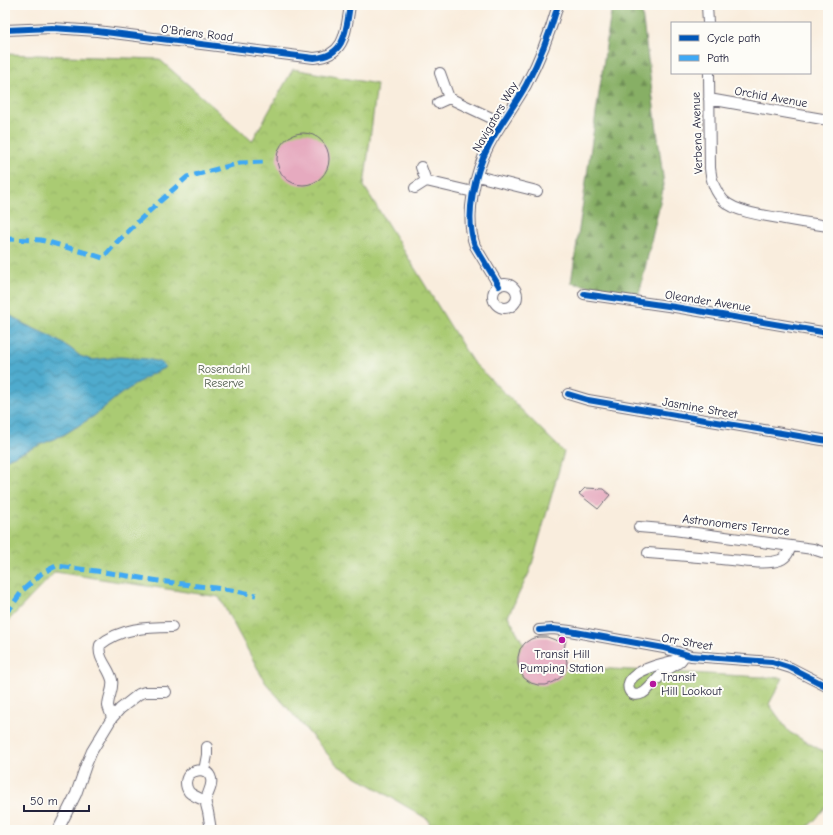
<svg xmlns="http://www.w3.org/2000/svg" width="833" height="835" font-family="'Comic Neue',sans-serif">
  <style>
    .forest { fill: url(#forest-firs); stroke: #546850 }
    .park { fill: url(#park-crowns); stroke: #667657 }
    .water { fill: url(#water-waves); stroke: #386684 }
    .building { fill: #e6aabf }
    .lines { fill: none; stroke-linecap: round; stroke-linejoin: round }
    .minor-casing { stroke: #6d6974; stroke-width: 12 }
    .minor { stroke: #fff; stroke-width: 10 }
    .quiet { stroke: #3fa9f5; stroke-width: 5; stroke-dasharray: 10 5; stroke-linecap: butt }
    .cycleway-casing { stroke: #fdfcf7; stroke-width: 8 }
    .cycleway { stroke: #0057b8; stroke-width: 6 }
    .poi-dot { fill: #b5179e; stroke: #fdfcf7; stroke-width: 1.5 }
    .labels { text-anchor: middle; stroke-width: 4; stroke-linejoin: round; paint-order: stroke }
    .street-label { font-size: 12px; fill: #22223b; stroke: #fdfcf7 }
    .park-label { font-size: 12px; fill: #525d4f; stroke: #fdfcf7 }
    .poi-label { font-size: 12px; fill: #22223b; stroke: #fdfcf7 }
  </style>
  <defs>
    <pattern id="forest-firs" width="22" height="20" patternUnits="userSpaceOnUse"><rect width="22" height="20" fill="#87af65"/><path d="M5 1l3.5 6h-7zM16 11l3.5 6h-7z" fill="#6e8e54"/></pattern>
    <pattern id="park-crowns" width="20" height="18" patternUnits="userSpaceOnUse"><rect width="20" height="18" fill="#aacb73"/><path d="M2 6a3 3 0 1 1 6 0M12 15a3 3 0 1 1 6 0" fill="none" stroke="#92ae64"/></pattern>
    <pattern id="water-waves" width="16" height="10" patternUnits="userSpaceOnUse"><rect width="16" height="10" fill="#4fabcd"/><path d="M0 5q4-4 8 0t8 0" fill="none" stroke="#418ba8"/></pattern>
  </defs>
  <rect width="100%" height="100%" fill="#fdfcf7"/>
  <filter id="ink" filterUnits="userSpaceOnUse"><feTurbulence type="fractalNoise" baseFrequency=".025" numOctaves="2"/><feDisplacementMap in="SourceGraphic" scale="8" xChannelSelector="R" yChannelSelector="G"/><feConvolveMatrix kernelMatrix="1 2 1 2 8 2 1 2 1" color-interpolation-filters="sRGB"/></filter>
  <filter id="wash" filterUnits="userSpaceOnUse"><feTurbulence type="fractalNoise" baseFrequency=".012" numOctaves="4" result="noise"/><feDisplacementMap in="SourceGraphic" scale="16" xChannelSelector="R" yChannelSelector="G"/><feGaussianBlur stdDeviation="0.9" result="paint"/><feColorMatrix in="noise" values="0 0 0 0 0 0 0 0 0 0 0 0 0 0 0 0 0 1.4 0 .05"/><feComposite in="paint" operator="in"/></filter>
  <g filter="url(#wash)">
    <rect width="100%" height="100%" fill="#f9eddd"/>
    <path class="forest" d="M612 5H641L664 185 639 295 571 283Z"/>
    <path class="park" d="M5 54 159 59 252 141 293 69 377 84 364 186 472 361 564 452 530 571 508 616 535 665 783 678 769 704 789 732 828 754V804L815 820 804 830H430L429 820 337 765 265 682 219 597 55 572 5 624Z"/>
    <path class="water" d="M5 312 24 324 50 336 70 348 80 356 92 360 120 357 147 359 160 362 166 367 148 376 118 396 94 416 65 434 5 460Z"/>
    <g id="blocks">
      <path class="building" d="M277 159a26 26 0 1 1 52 0a26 26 0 1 1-52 0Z
        M585 488 603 489 610 495 598 509 579 494Z
        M539 637H547L558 641 559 637 566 638 564 650 565 653 567 662 565 670 561 677 554 682 546 685H538L531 683 524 678 520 672 518 665V657L520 649 525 643 531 639Z"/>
    </g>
  </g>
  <g filter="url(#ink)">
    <use href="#blocks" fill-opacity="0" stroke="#6d6974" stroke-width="1"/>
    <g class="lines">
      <g class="minor-casing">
        <path id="minor" d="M707 5 708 23
          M5 30 52 28 97 31 314 58C346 56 346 30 350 5
          M709 73 710 168C711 180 715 192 724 201 737 213 768 216 785 219 800 222 814 224 828 226
          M449 98 502 123
          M709 99 828 120
          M438 103 449 98 440 73
          M477 176 537 191
          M426 181 473 192
          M415 188 426 181 421 167
          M493 296a12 12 0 1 1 24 0a12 12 0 1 1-24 0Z
          M499 286 475 246C464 216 475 172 489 145 500 124 515 105 526 85 540 59 550 33 558 5
          M584 294 675 307 828 333
          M568 394 588 400 828 441
          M639 527 674 530 813 549 828 554
          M648 553C676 555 703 557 731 560 745 561 767 565 780 560 787 557 789 552 791 546
          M539 630 553 629 570 631 664 648 691 656 772 662 791 668 828 687
          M682 659C678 665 670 667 665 671 658 677 650 689 643 693 629 700 624 685 633 677 643 667 669 662 682 659L685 654
          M112 718C111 714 109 710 108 706 108 697 114 689 112 680 109 667 97 659 100 645 120 628 147 627 172 627
          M204 771 207 755V747
          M205 801C200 798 193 796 189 792 187 789 186 786 186 783 186 769 208 765 211 779 213 787 207 793 206 800 205 803 207 808 208 812 209 818 210 824 211 830
          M58 830 76 794 86 765 92 751 112 718 120 709 139 694 145 692H166"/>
      </g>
      <use href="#minor" class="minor"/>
      <path class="quiet" d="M5 239 41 240 94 255 103 258 118 241 147 213 187 177 240 163 266 162
        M5 613 11 607 23 590 42 573 56 566 104 572 159 581 231 590 256 595"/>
      <g class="cycleway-casing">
        <path id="cycleway" d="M5 30 52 28 97 31 314 58C346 56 346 30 350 5
          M499 286 475 246C464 216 475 172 489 145 500 124 515 105 526 85 540 59 550 33 558 5
          M584 294 675 307 828 333
          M568 394 588 400 828 441
          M539 630 553 629 570 631 664 648 691 656 772 662 791 668 828 687"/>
      </g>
      <use href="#cycleway" class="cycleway"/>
    </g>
  </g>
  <g class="poi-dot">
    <circle cx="562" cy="640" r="4"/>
    <circle cx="653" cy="684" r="4"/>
  </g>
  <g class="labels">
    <g class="street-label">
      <text transform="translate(197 33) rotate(7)" y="4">O'Briens Road</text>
      <text transform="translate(771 97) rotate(10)" y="4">Orchid Avenue</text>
      <text transform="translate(495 117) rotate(-60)" y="4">Navigators Way</text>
      <text transform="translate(697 133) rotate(-92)" y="4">Verbena Avenue</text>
      <text transform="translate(708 301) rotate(9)" y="4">Oleander Avenue</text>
      <text transform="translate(700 408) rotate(10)" y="4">Jasmine Street</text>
      <text transform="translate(736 525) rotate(7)" y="4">Astronomers Terrace</text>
      <text transform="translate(687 642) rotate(10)" y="4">Orr Street</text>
    </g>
    <g class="park-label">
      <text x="224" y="373">Rosendahl<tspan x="224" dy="14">Reserve</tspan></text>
    </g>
    <g class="poi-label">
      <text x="562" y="658">Transit Hill<tspan x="562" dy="14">Pumping Station</tspan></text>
      <text x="661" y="681" text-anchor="start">Transit<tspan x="661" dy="14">Hill Lookout</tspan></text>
    </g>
  </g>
  <rect width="833" height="835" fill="none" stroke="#fdfcf7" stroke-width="20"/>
  <rect x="671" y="22" width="140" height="52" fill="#fdfcf7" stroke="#a5a5ac"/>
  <rect x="679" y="35" width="20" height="6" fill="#0057b8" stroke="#a5a5ac"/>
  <text x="707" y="42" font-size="12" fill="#22223b">Cycle path</text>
  <rect x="679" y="55" width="20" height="6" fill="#3fa9f5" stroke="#a5a5ac"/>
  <text x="707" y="62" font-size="12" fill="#22223b">Path</text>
  <path d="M24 805v6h65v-6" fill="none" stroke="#22223b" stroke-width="2"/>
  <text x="30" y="805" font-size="12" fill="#22223b" stroke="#fdfcf7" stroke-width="3" paint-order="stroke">50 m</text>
</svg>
